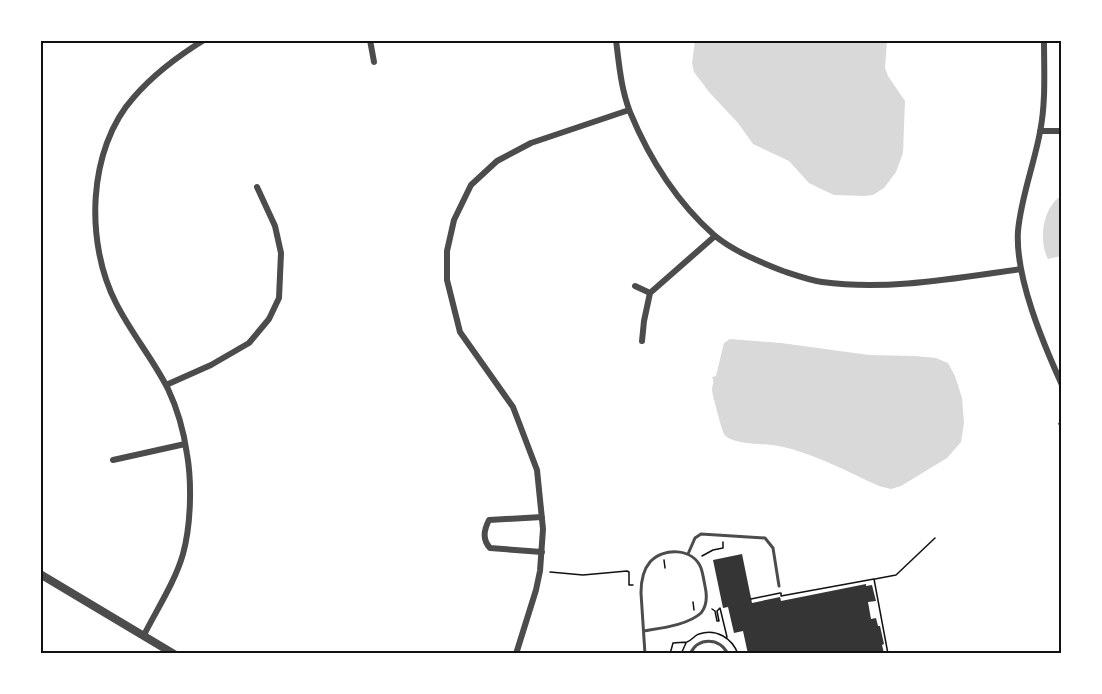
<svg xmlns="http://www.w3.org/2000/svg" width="1102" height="694" font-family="Bitter,serif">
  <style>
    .water { fill: #d9d9d9 }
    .building { fill: #353535 }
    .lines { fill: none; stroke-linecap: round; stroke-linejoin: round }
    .path { stroke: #111; stroke-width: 1.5 }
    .service { stroke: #4c4c4c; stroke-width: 3 }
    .minor { stroke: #4c4c4c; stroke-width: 6 }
    .tertiary { stroke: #4c4c4c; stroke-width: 8 }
    .neatline { fill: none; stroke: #111; stroke-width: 2 }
  </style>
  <rect width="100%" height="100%" fill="#fff"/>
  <path class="water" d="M695 41H887L885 68 888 76 905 101 903 153 896 172 884 188 873 195 864 196 834 195 819 188 809 183 789 161 753 144 738 123 709 92 694 72 692 63Z
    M1061 196V256L1048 259C1038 241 1043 207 1061 196Z
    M730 339 781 343 869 355 915 356 936 358 948 363 955 376 962 398 964 423 961 442 947 458 901 486 891 489 879 486C846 471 808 450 772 445 761 444 730 444 724 434 722 431 712 393 712 390 712 384 715 383 712 377L716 376 724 343Z"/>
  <path class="building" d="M742 554 752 603 780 597 781 601 866 584V586L872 585 876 601 868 602 871 619 876 618 878 626H880L884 644 882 645 884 653 748 654 743 631 734 633 728 607 723 608 713 560Z"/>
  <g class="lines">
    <path class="path" d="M1059 424 1062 419
      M702 556 713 550 723 548V542
      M664 560 665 568
      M550 572 583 575 627 571 629 572V585H633
      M875 579 896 575 935 538
      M781 593V596L874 579 888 654
      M751 599 780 593
      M693 602 694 610
      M712 609 715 611 717 621H719L717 611 720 608 727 637
      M670 654 673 643C677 642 683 643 687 642 692 640 695 635 699 634 716 628 732 638 738 654
      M681 654 686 643"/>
    <path class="service" d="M688 554 695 538 701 534 765 538 773 548 779 586
      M644 631C661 628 688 625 701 613 707 606 707 595 705 586 704 581 703 574 701 568 693 548 663 547 650 562 643 570 641 583 641 593L645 654
      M690 654C698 637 719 637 728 654"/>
    <path class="minor" d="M370 40 374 62
      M616 40C619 64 621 89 630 112 649 158 677 202 714 235 733 251 760 262 783 271 795 275 809 280 822 282 888 291 956 278 1021 269
      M1044 40C1044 71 1046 102 1040 132 1034 165 1021 197 1018 231 1015 277 1043 343 1062 385
      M1040 131H1062
      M635 286 650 293
      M642 341 644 321 650 293 715 236
      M166 385 211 365 249 343 269 319 279 298 281 253 275 226 257 187
      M113 460 185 444
      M542 552 490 548C482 539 484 530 489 520L542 517
      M144 635C157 609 175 582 183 554 191 525 192 483 187 454 184 433 177 408 168 389 153 359 131 333 116 303 85 243 87 149 134 97 154 74 178 56 204 40
      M516 654 536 590 540 571 543 529 537 470 513 407 460 332 447 280V251L454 220 471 185 497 161 531 143 629 110"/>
    <path class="tertiary" d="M40 574 174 654"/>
  </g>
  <rect width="1102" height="694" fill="none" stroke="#ffffff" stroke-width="84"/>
  <rect x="42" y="42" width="1018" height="610" class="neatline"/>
</svg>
